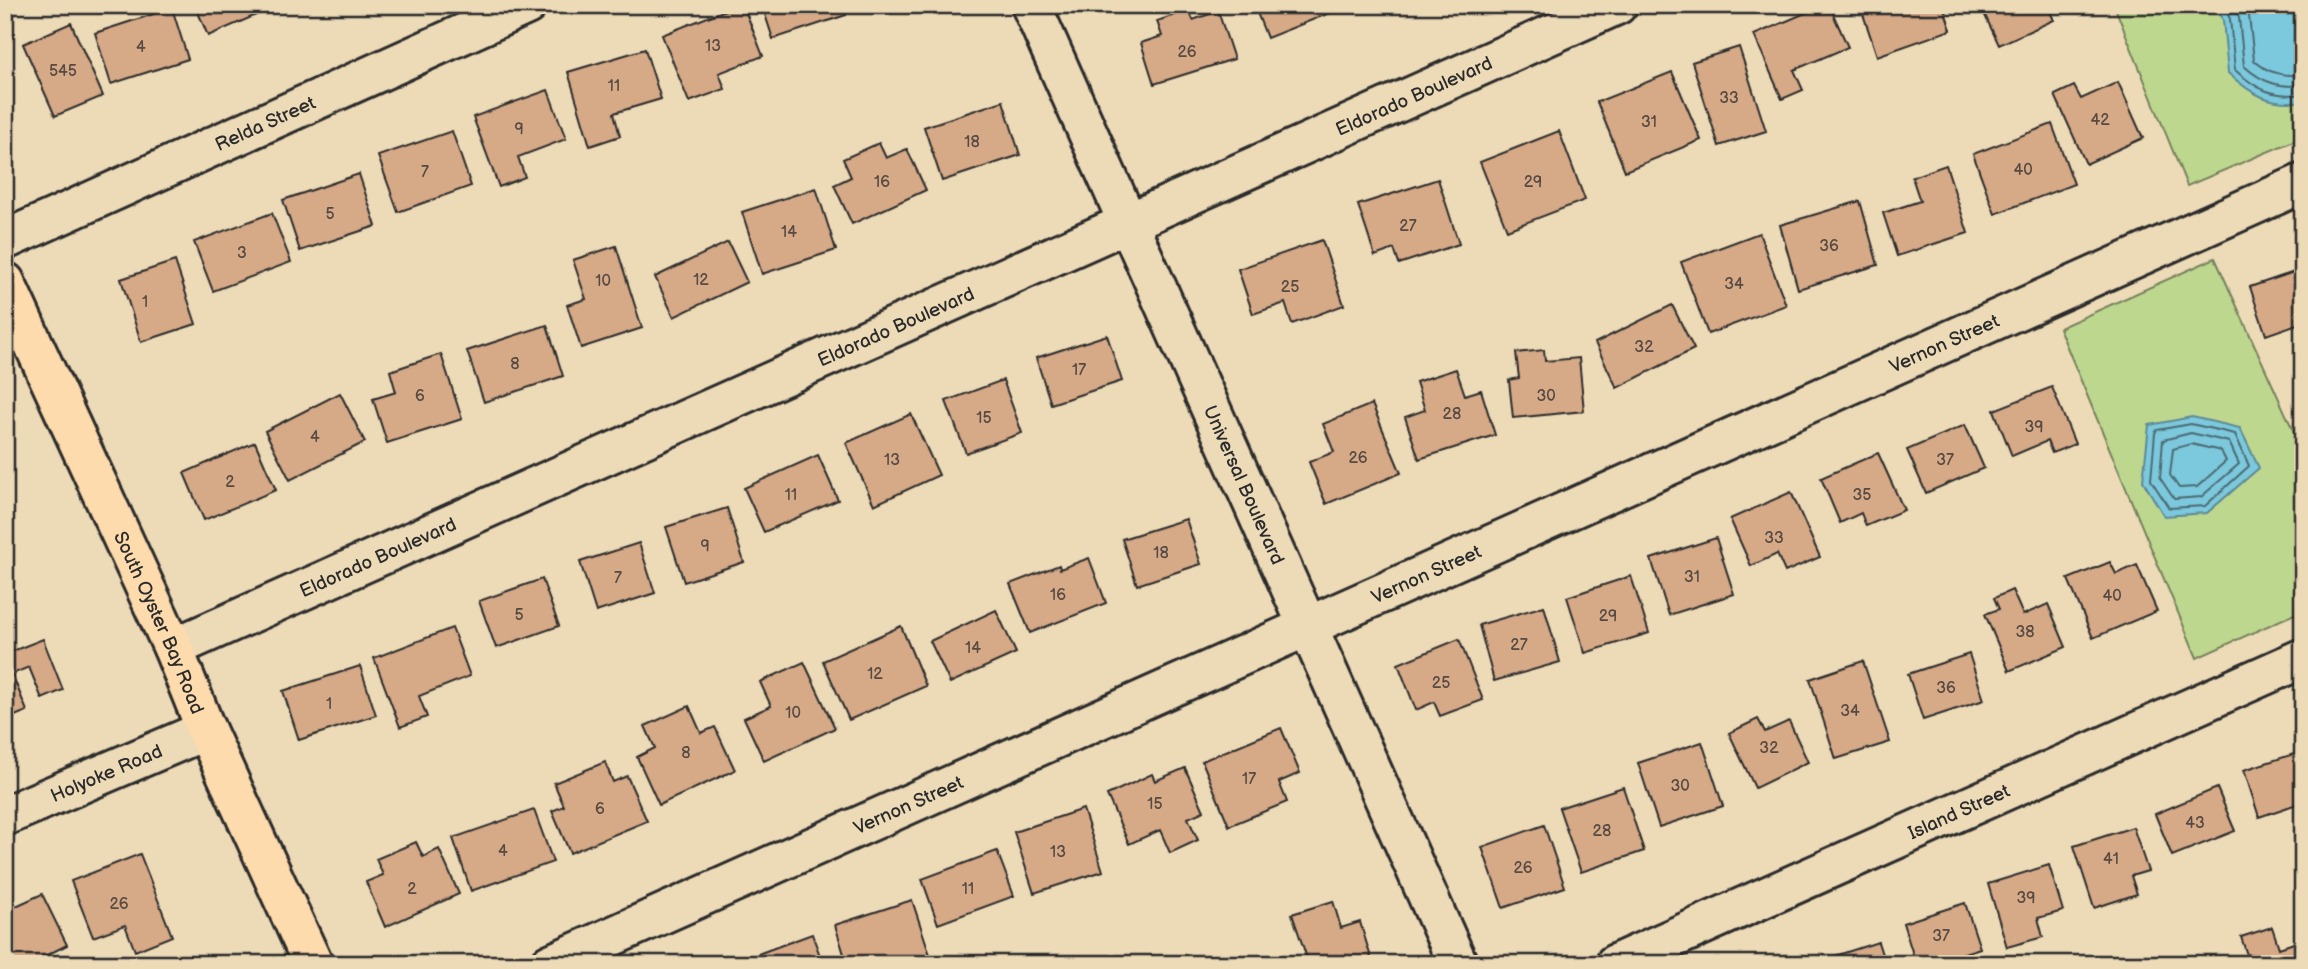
<svg xmlns="http://www.w3.org/2000/svg" width="2308" height="969" font-family="'Balsamiq Sans',sans-serif">
  <style>
    .green { fill: #bed78e; stroke: #74815c; stroke-width: 2 }
    .water { fill: #7cc8dc; stroke: #5c8995; stroke-width: 2 }
    .lines { fill: none; stroke-linecap: round; stroke-linejoin: round }
    .shore { stroke: #4b6a72; stroke-width: 2 }
    .building { fill: #d6a987; stroke: #2b2b2b; stroke-width: 2 }
    .minor-casing { stroke: #2b2b2b; stroke-width: 44 }
    .major-casing { stroke: #2b2b2b; stroke-width: 44 }
    .minor { stroke: #eddbb8; stroke-width: 38 }
    .major { stroke: #fedbac; stroke-width: 38 }
    .labels { text-anchor: middle; stroke-width: 5; stroke-linejoin: round; paint-order: stroke }
    .number-label { font-size: 16px; fill: #564a42 }
    .street-label { font-size: 19px; fill: #2b2b2b; stroke: #eddbb8 }
  </style>
  <rect width="100%" height="100%" fill="#eddbb8"/>
  <filter id="ink" filterUnits="userSpaceOnUse"><feTurbulence type="fractalNoise" baseFrequency=".0143" numOctaves="2"/><feDisplacementMap in="SourceGraphic" scale="14" xChannelSelector="R" yChannelSelector="G"/><feConvolveMatrix kernelMatrix="1 2 1 2 8 2 1 2 1" color-interpolation-filters="sRGB"/></filter>
  <g filter="url(#ink)">
    <path class="green" d="M2114 5H2303V137L2187 186Z
      M2215 258 2303 452V610L2197 658 2059 328Z"/>
    <path class="water" d="M2216 5H2303V101C2270 106 2251 94 2228 73L2223 20Z
      M2192 417 2240 428 2259 468 2207 513 2164 516 2143 481 2149 425Z"/>
    <g class="lines">
      <path class="shore" d="M2224 5 2230 19 2235 70C2258 91 2272 96 2303 95
        M2234 5 2239 18 2244 66C2263 83 2278 87 2303 86
        M2245 5 2249 16 2254 60C2268 74 2284 76 2303 75
        M2191 424 2235 434 2249 466 2205 506 2169 508 2151 480 2155 433 2157 430Z
        M2191 433 2229 442 2239 464 2201 497 2174 499 2160 478 2163 440Z
        M2191 444 2221 451 2226 461 2197 487 2179 488 2170 475 2173 449Z"/>
    </g>
    <path class="building" d="M195 5H279L208 36Z
      M738 5H743L763 56 719 73 725 89 689 102 662 35Z
      M762 5H843L846 15 773 39Z
      M1254 5H1344L1345 7 1267 38Z
      M1824 5H1829L1848 47 1794 70 1803 90 1782 99 1754 35Z
      M1860 5H1943L1951 30 1877 56Z
      M1980 5H2047L2054 20 1999 45Z
      M172 8 188 59 111 84 95 33Z
      M1189 10 1193 20 1218 11 1234 59 1154 84 1141 43 1162 36 1157 21Z
      M71 23 103 96 55 116 23 44Z
      M1739 47 1766 131 1719 146 1692 62Z
      M645 49 661 99 614 113 620 136 590 146 568 72Z
      M1672 72 1701 140 1625 171 1597 102Z
      M2118 82 2143 138 2086 164 2055 95 2074 86 2081 99Z
      M548 90 566 139 518 157 525 177 499 187 473 117Z
      M1003 101 1020 155 942 181 924 127Z
      M2052 124 2074 184 1995 214 1973 154Z
      M452 131 471 186 398 212 378 156Z
      M1559 131 1585 200 1507 230 1480 162Z
      M879 143 886 158 907 149 926 190 852 224 834 185 851 177 843 159Z
      M1946 165 1968 233 1897 256 1883 213 1920 201 1912 177Z
      M359 174 376 226 300 251 283 200Z
      M1438 179 1459 244 1399 264 1394 249 1375 256 1358 205Z
      M816 188 836 250 762 274 742 212Z
      M1860 201 1878 265 1798 289 1780 225Z
      M272 213 291 262 213 291 194 242Z
      M1759 233 1786 305 1708 334 1681 262Z
      M1322 240 1344 305 1292 324 1285 303 1253 314 1238 269Z
      M728 242 747 282 674 317 655 277Z
      M616 246 642 328 581 348 567 305 586 299 573 260Z
      M175 261 196 324 141 342 121 279Z
      M2303 269V322L2266 335 2250 287Z
      M1672 305 1694 349 1617 388 1595 343Z
      M547 325 563 376 484 402 467 351Z
      M1107 335 1122 381 1051 404 1036 358Z
      M1544 350 1545 361 1579 358 1584 411 1513 418 1509 380 1519 378 1516 353Z
      M441 354 462 419 387 443 373 399 396 392 390 371Z
      M1456 369 1465 395 1481 390 1495 435 1419 459 1405 417 1425 410 1416 382Z
      M1003 380 1022 433 966 453 946 401Z
      M2052 387 2075 444 2052 453 2047 441 2012 456 1994 410Z
      M340 393 365 442 290 480 265 431Z
      M1372 404 1401 473 1326 504 1309 462 1334 452 1323 424Z
      M911 414 939 475 874 505 846 443Z
      M1965 425 1984 468 1926 493 1907 450Z
      M255 442 276 490 204 520 184 473Z
      M1878 453 1904 510 1866 526 1861 513 1840 523 1821 478Z
      M818 455 838 500 764 532 744 488Z
      M1791 492 1820 557 1785 572 1777 554 1751 566 1730 519Z
      M727 508 744 562 684 582 666 527Z
      M1186 519 1201 564 1137 585 1122 539Z
      M1716 538 1734 594 1669 615 1651 559Z
      M639 543 655 593 596 612 580 562Z
      M1089 558 1106 603 1030 633 1010 584 1059 565 1060 569Z
      M2110 562 2116 574 2137 565 2157 611 2093 638 2068 579Z
      M1631 576 1649 633 1585 653 1567 597Z
      M542 579 559 626 496 648 479 601Z
      M2012 590 2023 615 2048 604 2066 647 2009 671 1985 614 1999 609 1994 598Z
      M1544 606 1560 662 1494 681 1479 625Z
      M996 610 1016 653 950 683 930 641Z
      M901 626 926 686 849 720 823 661Z
      M452 628 470 676 419 696 427 717 400 727 374 658Z
      M43 639 63 690 42 699 29 667 12 674 27 711 5 720V654Z
      M1459 639 1483 700 1440 716 1434 702 1416 710 1398 664Z
      M1969 654 1984 700 1923 720 1908 674Z
      M1863 661 1890 742 1836 759 1810 679Z
      M804 662 835 728 764 761 744 718 771 706 760 682Z
      M360 666 376 715 299 740 283 691Z
      M689 706 701 733 715 727 735 770 659 805 637 757 655 748 645 726Z
      M1758 719 1765 732 1789 721 1808 762 1755 788 1729 733Z
      M1281 728 1300 773 1279 782 1287 802 1229 826 1202 761Z
      M1702 742 1723 806 1659 827 1638 763Z
      M2303 751V802L2259 817 2244 770Z
      M605 762 613 782 627 776 647 821 570 853 552 811 564 806 554 783Z
      M1185 768 1204 811 1188 818 1198 840 1170 853 1160 830 1129 844 1107 795 1152 774 1155 781Z
      M1623 787 1644 851 1581 872 1559 808Z
      M2217 788 2235 831 2172 856 2155 814Z
      M1083 809 1103 871 1034 893 1014 832Z
      M534 810 553 862 471 891 453 838Z
      M1544 825 1565 887 1503 908 1482 847Z
      M2133 827 2148 871 2131 876 2137 894 2094 908 2074 846Z
      M416 842 423 857 439 849 459 894 385 927 366 882 383 875 376 859Z
      M997 851 1014 896 938 924 922 879Z
      M140 854 172 936 135 951 125 925 93 937 71 881Z
      M2049 865 2063 911 2038 918 2043 937 2007 947 1988 884Z
      M42 894 67 945 29 964H5V911Z
      M912 900 931 958 912 964H847L835 925Z
      M1333 901 1341 928 1360 922 1373 964H1309L1292 914Z
      M1965 903 1980 948 1930 964H1916L1903 923Z
      M2272 927 2279 948 2303 940V964H2250L2241 937Z
      M812 934 823 964H737L736 962Z
      M1878 942 1885 964H1813V963Z"/>
    <g class="lines">
      <g class="minor-casing">
        <g id="minor">
          <path id="s1" d="M1031 5 1458 964"/>
          <path id="s2" d="M5 240 527 5"/>
          <path id="s3" d="M173 648 1617 5"/>
          <path id="s4" d="M5 816 206 730"/>
          <path id="s5" d="M550 964 2303 183"/>
          <path id="s6" d="M1615 964 2303 658"/>
        </g>
      </g>
      <g class="major-casing">
        <g id="major">
          <path id="s7" d="M5 282 173 648 206 730 313 964"/>
        </g>
      </g>
      <use href="#minor" class="minor"/>
      <use href="#major" class="major"/>
    </g>
  </g>
  <g class="labels">
    <g class="number-label">
      <text x="713" y="51">13</text>
      <text x="141" y="52">4</text>
      <text x="1187" y="57">26</text>
      <text x="63" y="76">545</text>
      <text x="614" y="91">11</text>
      <text x="1729" y="103">33</text>
      <text x="2100" y="125">42</text>
      <text x="1649" y="127">31</text>
      <text x="519" y="134">9</text>
      <text x="972" y="147">18</text>
      <text x="2023" y="175">40</text>
      <text x="425" y="177">7</text>
      <text x="882" y="187">16</text>
      <text x="1533" y="187">29</text>
      <text x="330" y="219">5</text>
      <text x="1408" y="231">27</text>
      <text x="789" y="237">14</text>
      <text x="1829" y="251">36</text>
      <text x="242" y="258">3</text>
      <text x="701" y="285">12</text>
      <text x="603" y="286">10</text>
      <text x="1734" y="289">34</text>
      <text x="1290" y="292">25</text>
      <text x="145" y="307">1</text>
      <text x="1644" y="352">32</text>
      <text x="515" y="369">8</text>
      <text x="1079" y="375">17</text>
      <text x="420" y="401">6</text>
      <text x="1546" y="401">30</text>
      <text x="1452" y="419">28</text>
      <text x="984" y="423">15</text>
      <text x="2034" y="432">39</text>
      <text x="315" y="442">4</text>
      <text x="1358" y="463">26</text>
      <text x="892" y="465">13</text>
      <text x="1945" y="465">37</text>
      <text x="230" y="487">2</text>
      <text x="791" y="500">11</text>
      <text x="1862" y="500">35</text>
      <text x="1774" y="543">33</text>
      <text x="705" y="551">9</text>
      <text x="1161" y="558">18</text>
      <text x="1692" y="582">31</text>
      <text x="618" y="583">7</text>
      <text x="1058" y="600">16</text>
      <text x="2112" y="601">40</text>
      <text x="519" y="620">5</text>
      <text x="1608" y="621">29</text>
      <text x="2025" y="637">38</text>
      <text x="1519" y="650">27</text>
      <text x="973" y="653">14</text>
      <text x="875" y="679">12</text>
      <text x="1441" y="688">25</text>
      <text x="1946" y="693">36</text>
      <text x="329" y="709">1</text>
      <text x="1850" y="716">34</text>
      <text x="793" y="718">10</text>
      <text x="1769" y="753">32</text>
      <text x="686" y="758">8</text>
      <text x="1249" y="784">17</text>
      <text x="1680" y="791">30</text>
      <text x="1155" y="809">15</text>
      <text x="600" y="814">6</text>
      <text x="2195" y="828">43</text>
      <text x="1602" y="836">28</text>
      <text x="503" y="856">4</text>
      <text x="1058" y="857">13</text>
      <text x="2111" y="864">41</text>
      <text x="1523" y="873">26</text>
      <text x="412" y="894">2</text>
      <text x="968" y="894">11</text>
      <text x="2026" y="903">39</text>
      <text x="119" y="909">26</text>
      <text x="1941" y="941">37</text>
    </g>
    <g class="street-label">
      <text dy="7" stroke="none"><textPath href="#s3" startOffset="1358">Eldorado Boulevard</textPath></text>
      <text dy="7" stroke="none"><textPath href="#s2" startOffset="285">Relda Street</textPath></text>
      <text dy="7" stroke="none"><textPath href="#s3" startOffset="791">Eldorado Boulevard</textPath></text>
      <text dy="7" stroke="none"><textPath href="#s5" startOffset="1526">Vernon Street</textPath></text>
      <text dy="7" stroke="none"><textPath href="#s1" startOffset="525">Universal Boulevard</textPath></text>
      <text dy="7" stroke="none"><textPath href="#s3" startOffset="224">Eldorado Boulevard</textPath></text>
      <text dy="7" stroke="none"><textPath href="#s5" startOffset="959">Vernon Street</textPath></text>
      <text dy="7" stroke="none"><textPath href="#s7" startOffset="374">South Oyster Bay Road</textPath></text>
      <text dy="7" stroke="none"><textPath href="#s4" startOffset="110">Holyoke Road</textPath></text>
      <text dy="7" stroke="none"><textPath href="#s5" startOffset="392">Vernon Street</textPath></text>
      <text dy="7" stroke="none"><textPath href="#s6" startOffset="376">Island Street</textPath></text>
    </g>
  </g>
  <rect width="2308" height="969" fill="none" stroke="#eddbb8" stroke-width="28"/>
  <rect x="14" y="14" width="2280" height="941" fill="none" stroke="#2b2b2b" stroke-width="2.5" filter="url(#ink)"/>
</svg>
